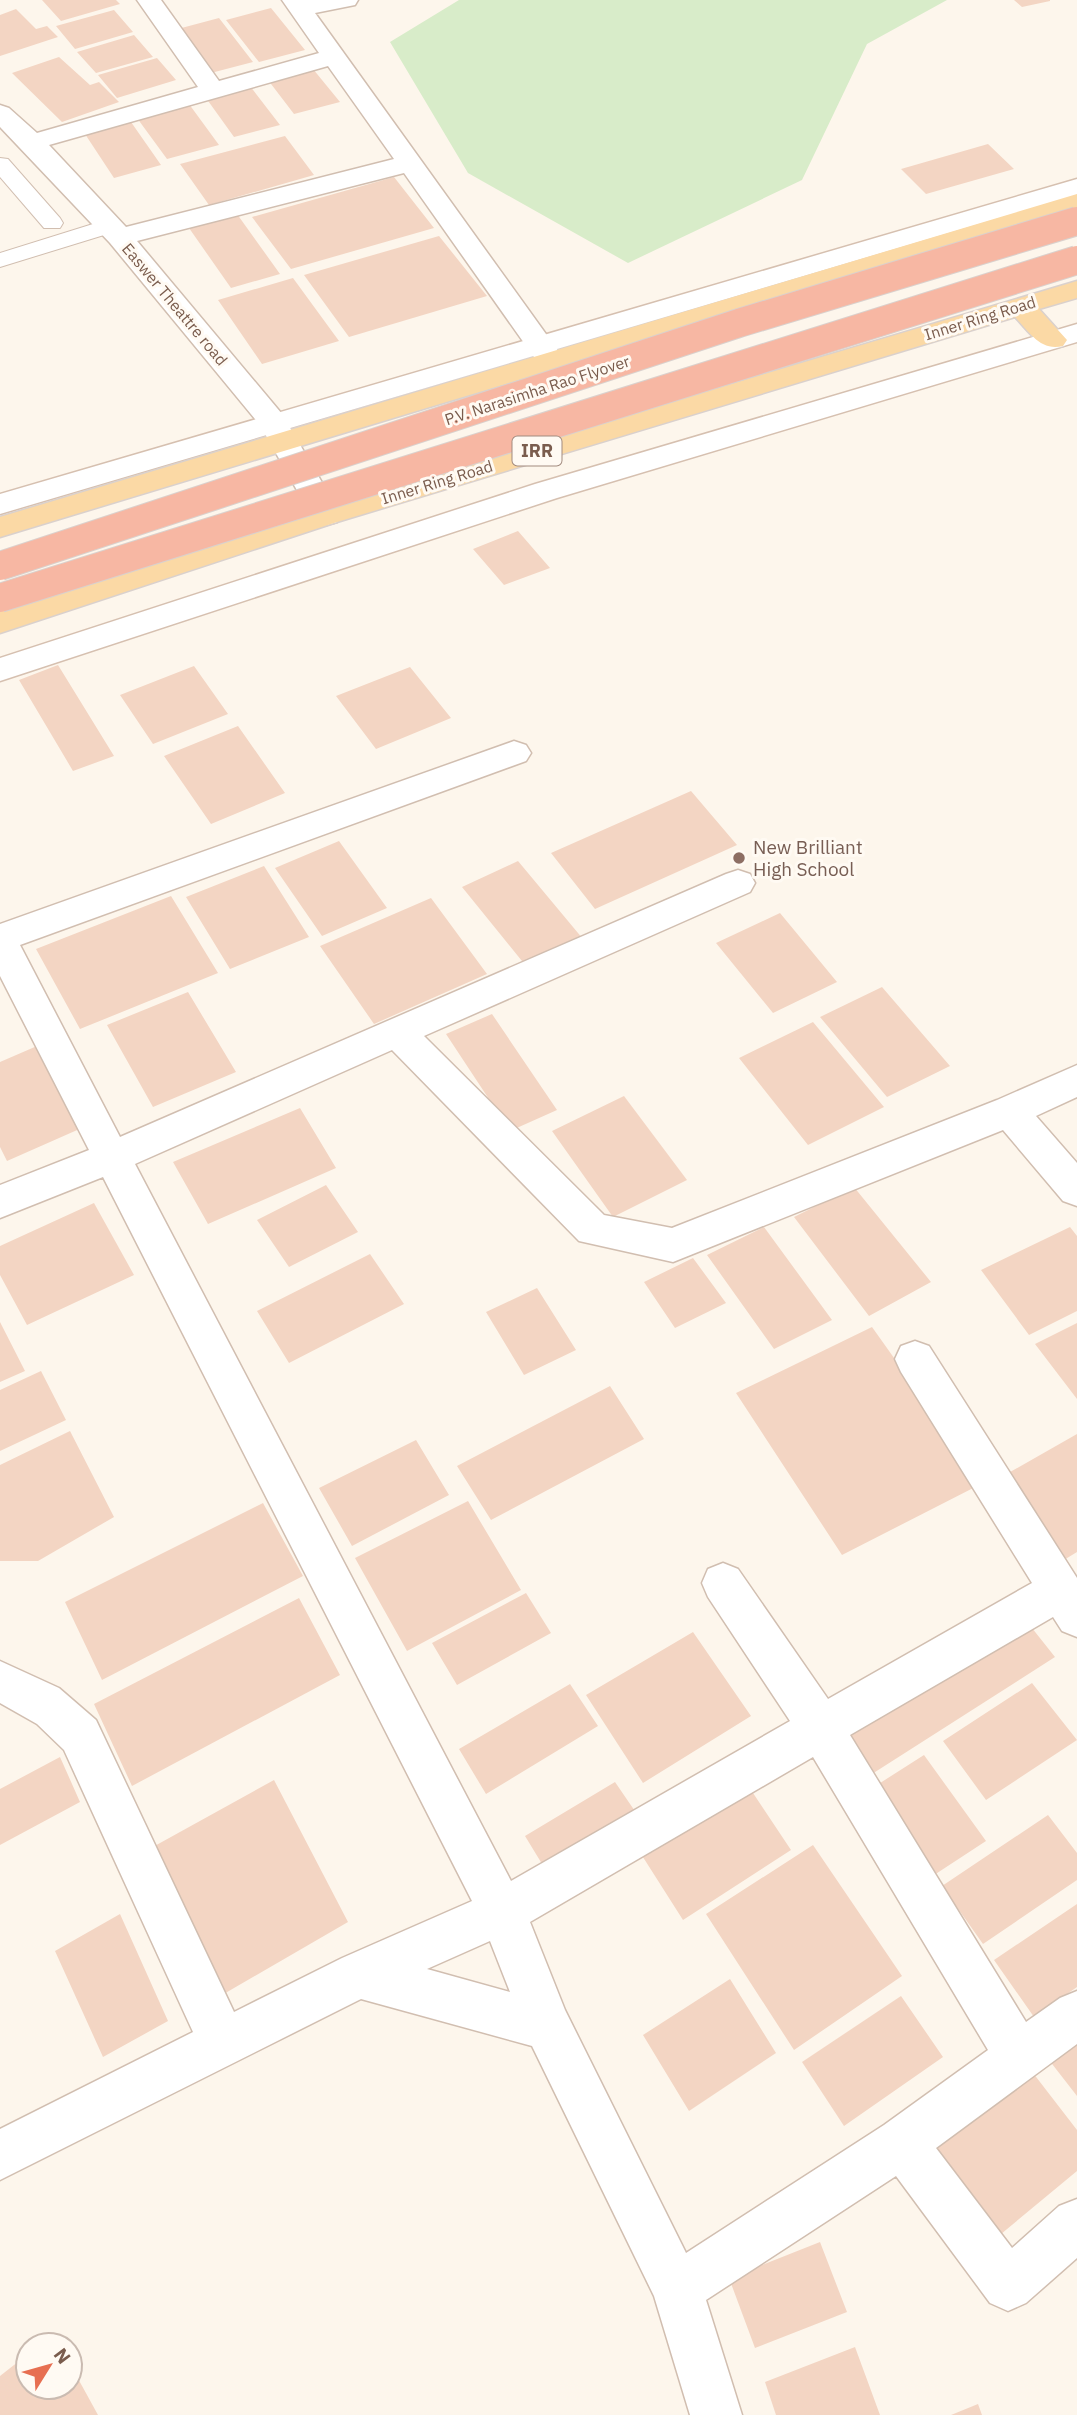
<svg xmlns="http://www.w3.org/2000/svg" width="1077" height="2415" font-family="'IBM Plex Sans',sans-serif">
  <style>
    .green { fill: #d8ecc9 }
    .building { fill: #f3d5c3 }
    .lines { fill: none; stroke-linecap: round; stroke-linejoin: round }
    .lane-casing { stroke: #d1beb0; stroke-width: 2 }
    .street-casing { stroke: #d1beb0; stroke-width: 3 }
    .secondary-casing { stroke: #d6c0b0; stroke-width: 3 }
    .primary-casing { stroke: #dad1cd; stroke-width: 3 }
    .lane { fill: #fff; fill-rule: evenodd }
    .street { fill: #fff; fill-rule: evenodd }
    .secondary { fill: #fff; fill-rule: evenodd }
    .primary { fill: #fbd9a5; fill-rule: evenodd }
    .highway-bridge-casing { stroke: #dad1cd; stroke-width: 30; stroke-linecap: butt }
    .highway-bridge { stroke: #f7b7a3; stroke-width: 28 }
    .education-dot { fill: #8d6e63; stroke: #fffaf3; stroke-width: 2.5 }
    .labels { text-anchor: middle; stroke-width: 6; stroke-linejoin: round; paint-order: stroke }
    .far-street-label { font-size: 16px; fill: #7a5c4d; stroke: #fffaf3 }
    .shield { fill: #fffaf3; stroke: #a28b7f; stroke-width: 2 }
    .shield-label { font-size: 18px; font-weight: bold; fill: #7a5c4d }
    .education-label { font-size: 19px; fill: #785e54; stroke: #fffaf3; text-anchor: start }
  </style>
  <rect width="100%" height="100%" fill="#fdf6ec"/>
  <path class="green" d="M459 0H947L867 44 802 180 628 263 468 173 390 42Z"/>
  <path class="building" d="M42 0H116L120 4 61 21Z
    M1014 0H1050V1L1022 7Z
    M271 8 305 50 259 62 226 20Z
    M16 9 36 29 47 26 58 37 0 56V15Z
    M114 10 133 32 75 49 56 26Z
    M219 18 253 62 207 74 174 30Z
    M134 35 153 57 96 73 77 52Z
    M59 57 90 85 99 82 119 102 62 122 12 73Z
    M157 58 176 80 117 98 98 75Z
    M313 69 340 102 294 114 268 80Z
    M250 86 280 125 234 137 206 98Z
    M189 104 219 145 167 159 137 118Z
    M131 122 161 165 114 178 85 134Z
    M285 136 314 175 209 205 180 164Z
    M988 144 1014 169 926 194 901 169Z
    M394 177 434 228 291 269 252 217Z
    M237 214 280 274 231 288 189 228Z
    M439 236 487 296 349 337 304 275Z
    M293 278 339 341 262 364 218 300Z
    M518 531 550 568 504 585 473 549Z
    M58 665 114 756 73 771 19 680Z
    M194 666 228 714 153 744 120 695Z
    M410 667 451 718 376 749 336 696Z
    M238 726 285 793 211 824 164 756Z
    M691 791 737 845 595 909 551 853Z
    M339 841 387 908 322 936 275 868Z
    M518 861 583 939 526 966 462 887Z
    M264 866 309 937 230 969 186 897Z
    M171 896 218 973 80 1029 36 949Z
    M431 898 487 974 374 1024 320 946Z
    M780 913 837 982 773 1013 716 943Z
    M882 987 950 1066 887 1097 820 1017Z
    M188 992 236 1072 153 1107 107 1025Z
    M492 1014 557 1110 510 1131 446 1034Z
    M813 1022 884 1107 808 1145 739 1058Z
    M37 1046 84 1127 7 1161 0 1147V1062Z
    M624 1096 687 1180 613 1217 552 1131Z
    M300 1108 336 1168 208 1224 173 1162Z
    M326 1185 358 1232 289 1267 257 1220Z
    M854 1187 931 1282 869 1316 794 1217Z
    M94 1203 134 1275 27 1325 0 1275V1246Z
    M764 1227 832 1320 774 1349 707 1255Z
    M1070 1227 1077 1236V1311L1029 1335 981 1270Z
    M370 1254 404 1304 289 1363 257 1311Z
    M693 1258 726 1303 675 1328 644 1282Z
    M537 1288 576 1350 524 1375 486 1312Z
    M0 1322 25 1371 0 1382Z
    M1077 1323V1399L1035 1344Z
    M872 1327 983 1483 842 1555 736 1393Z
    M41 1371 66 1420 0 1451V1390Z
    M610 1386 644 1439 491 1520 457 1466Z
    M70 1431 114 1517 38 1561H0V1465Z
    M1077 1434V1552L1059 1563 996 1480Z
    M416 1440 449 1495 352 1546 319 1488Z
    M468 1501 521 1590 407 1651 355 1558Z
    M263 1503 303 1576 102 1680 65 1602Z
    M526 1593 551 1633 457 1685 432 1643Z
    M299 1598 340 1675 132 1786 94 1704Z
    M1028 1623 1055 1657 861 1781 835 1744Z
    M693 1632 751 1716 643 1783 586 1695Z
    M1032 1683 1077 1740 986 1800 943 1741Z
    M570 1684 598 1726 486 1794 459 1749Z
    M924 1755 986 1841 928 1879 866 1792Z
    M60 1757 80 1802 0 1845V1789Z
    M274 1780 348 1922 222 1995 151 1848Z
    M615 1782 641 1820 550 1877 525 1836Z
    M749 1787 791 1850 683 1920 641 1854Z
    M1048 1815 1077 1853V1880L983 1944 942 1886Z
    M813 1845 902 1976 794 2050 706 1914Z
    M1077 1904V1987L1034 2017 994 1960Z
    M120 1914 168 2021 103 2057 55 1951Z
    M730 1979 776 2053 689 2111 643 2035Z
    M901 1996 943 2057 844 2126 802 2062Z
    M1077 2023V2096L1042 2051Z
    M1023 2060 1077 2130V2171L995 2239 923 2140Z
    M820 2242 847 2312 755 2348 729 2278Z
    M53 2334 59 2345H39Z
    M855 2347 880 2415H776L765 2382Z
    M28 2354V2387H70V2364L98 2415H0V2376Z
    M978 2404 982 2415H951Z"/>
  <g class="lines">
    <g class="lane-casing">
      <path id="lane" d="M0 158 8 159 60 218 63 223 60 228H44L0 177Z
        M109 219 120 226 117 231 0 267V253Z"/>
    </g>
    <g class="street-casing">
      <path id="street" d="M137 0H161L219 81 319 53 282 0H358L355 5 315 13 561 355 565 361 561 367 551 370 541 367 404 173 137 241 282 414 341 515 337 522 326 525 315 522 260 425 110 243 0 127V105L9 108 37 133 198 87ZM328 66 394 159 126 227 49 145Z
        M514 741 526 745 531 753 526 761 20 945 120 1137 726 874 738 870 750 874 755 883 750 892 424 1036 604 1215 672 1228 997 1100 1077 1065V1097L1036 1116 1077 1163V1206L1063 1201 1003 1130 673 1262 579 1241 392 1050 135 1164 511 1881 790 1721 708 1597 702 1583 708 1569 723 1563 738 1569 828 1699 1032 1583 901 1372 895 1359 901 1346 915 1341 929 1346 1077 1578V1637L1062 1631 1053 1617 850 1735 1026 2022 1060 1998 1077 1991V2044L936 2148 1012 2248 1059 2206 1077 2199V2258L1026 2303 1008 2311 990 2303 896 2176 706 2300 742 2415H690L654 2296 532 2046 361 1999 0 2180V2129L193 2032 64 1750 37 1724 0 1703V1661L59 1688 96 1720 234 2012 342 1958 472 1901 103 1177 0 1218V1185L89 1150 0 976V924ZM813 1757 988 2050 884 2125 686 2253 565 2010 530 1922ZM490 1941 510 1992 427 1969Z"/>
    </g>
    <g class="secondary-casing">
      <path id="secondary" d="M1077 179V195L0 514V494Z
        M1077 324V342L557 498 0 681V658L535 484Z"/>
    </g>
    <g class="primary-casing">
      <path id="primary" d="M1077 194V211L0 537V517Z
        M1077 281V298L1039 309 1067 340 1063 346C1041 352 1029 332 1015 317L337 522 0 633V611L315 508Z"/>
    </g>
    <use href="#lane" class="lane"/>
    <use href="#street" class="street"/>
    <use href="#secondary" class="secondary"/>
    <use href="#primary" class="primary"/>
    <g class="highway-bridge-casing">
      <path id="highway-bridge" d="M0 566 739 323 1077 221
        M0 598 1077 260"/>
    </g>
    <use href="#highway-bridge" class="highway-bridge"/>
  </g>
  <circle class="education-dot" cx="739" cy="858" r="7"/>
  <g class="labels">
    <g class="far-street-label">
      <text transform="translate(175 304) rotate(50)" y="6">Easwer Theattre road</text>
      <text transform="translate(980 318) rotate(-17)" y="6">Inner Ring Road</text>
      <text transform="translate(537 390) rotate(-18)" y="6">P.V. Narasimha Rao Flyover</text>
      <text transform="translate(437 482) rotate(-17)" y="6">Inner Ring Road</text>
    </g>
    <rect class="shield" x="512.5" y="436.5" width="49" height="29" rx="5"/>
    <g class="shield-label">
      <text x="537" y="457">IRR</text>
    </g>
    <g class="education-label">
      <text x="753" y="854">New Brilliant<tspan x="753" dy="22">High School</tspan></text>
    </g>
  </g>
  <g transform="translate(49 2366) rotate(53)"><circle r="33" fill="#fffaf3" stroke="#cabbb1" stroke-width="2"/>
  <path d="M0-5L12 26L0 18L-12 26Z" fill="#e76f51"/>
  <text y="-10" font-size="19" font-weight="bold" text-anchor="middle" fill="#7a5c4d">N</text>
  </g>
</svg>
